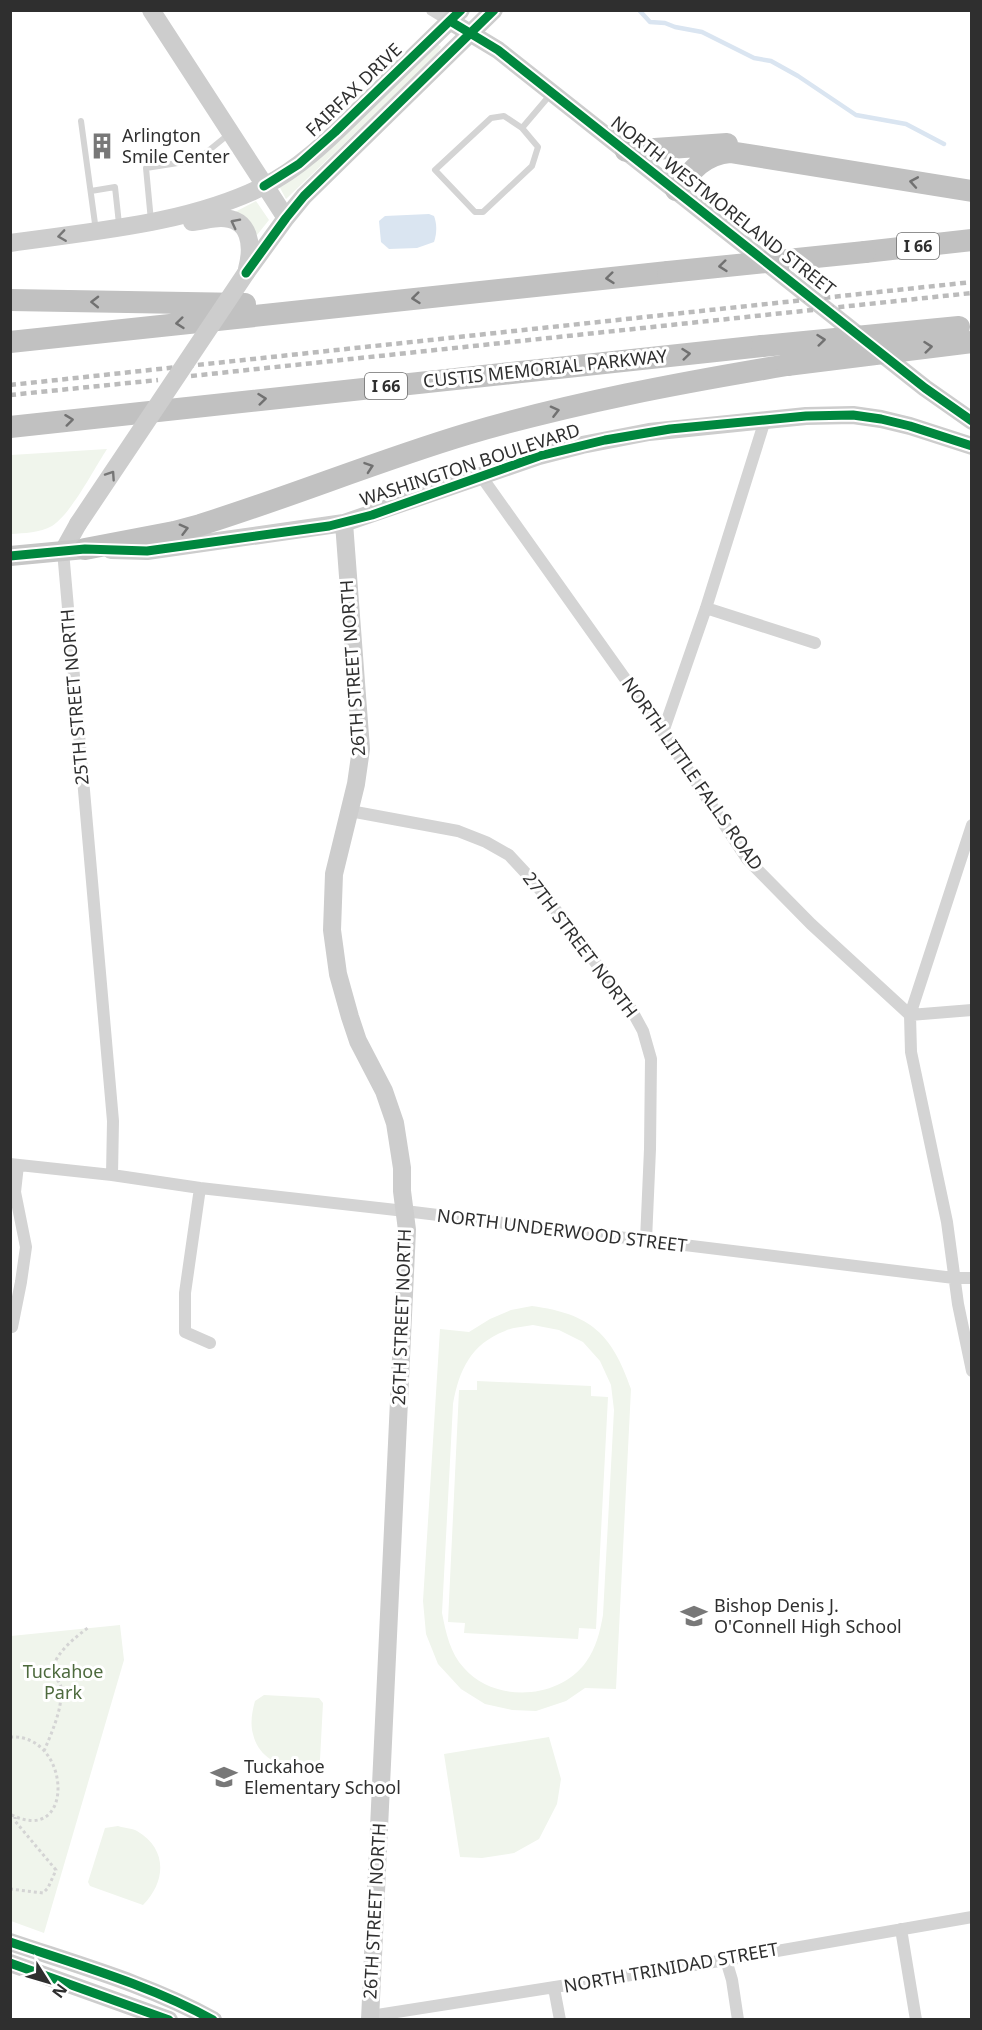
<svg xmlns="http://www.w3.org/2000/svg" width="982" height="2030" font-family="'Noto Sans',sans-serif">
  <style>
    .green { fill: #f0f5ec; fill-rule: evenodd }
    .water { fill: #dae5f1 }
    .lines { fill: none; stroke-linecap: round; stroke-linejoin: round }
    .stream { stroke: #dae5f1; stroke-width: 4.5 }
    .path { stroke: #d4d4d4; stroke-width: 3; stroke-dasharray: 3 3; stroke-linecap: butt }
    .lane { stroke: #d4d4d4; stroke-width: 6 }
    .street { stroke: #d4d4d4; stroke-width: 12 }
    .secondary { stroke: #cdcdcd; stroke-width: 18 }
    .primary { stroke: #c7c7c7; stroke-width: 20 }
    .highway { stroke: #c1c1c1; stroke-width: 22 }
    .rail { stroke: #bbb; stroke-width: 4.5; stroke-dasharray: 6 4.5; stroke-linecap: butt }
    .secondary-bridge { stroke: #cdcdcd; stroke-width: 18 }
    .highway-bridge { stroke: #c1c1c1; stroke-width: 22 }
    .cycleway-casing { stroke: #fff; stroke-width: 13 }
    .cycleway { stroke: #00873e; stroke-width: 9 }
    .oneway { stroke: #717171 }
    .oneway2 { stroke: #767676 }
    .labels { text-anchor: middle; stroke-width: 6; stroke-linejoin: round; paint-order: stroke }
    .shield { fill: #fff; stroke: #6d6d6d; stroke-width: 1.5 }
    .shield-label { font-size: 16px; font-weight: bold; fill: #2f2f2f }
    .street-label { font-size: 18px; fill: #2f2f2f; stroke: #fff }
    .poi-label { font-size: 18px; fill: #2f2f2f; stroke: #fff; text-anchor: start }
    .park-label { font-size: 18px; fill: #4d6a3d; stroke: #fff }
  </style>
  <rect width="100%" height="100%" fill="#fff"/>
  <path class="green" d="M437 43 441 47 435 57 286 199 279 186Z
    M256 201 269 220 257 235 235 212Z
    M107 449C94 469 71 514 52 526 40 533 24 533 11 534V455Z
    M532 1306C591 1314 612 1334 631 1389L616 1689 585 1688 566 1701 536 1711 512 1710 485 1704 461 1689 438 1664 426 1634 423 1601 440 1329 469 1332 490 1319 511 1310ZM533 1325 559 1330 583 1342 600 1361 611 1385 614 1410 603 1615C600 1632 596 1648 586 1662 559 1700 494 1703 464 1668 450 1653 446 1633 442 1613L453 1404C459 1370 471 1344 505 1331 513 1327 524 1327 533 1325Z
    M477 1381 591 1386V1396L608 1397 596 1629 579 1628 578 1639 464 1633 465 1623 448 1622 459 1390H477Z
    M120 1625 124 1660 44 1933 11 1921V1636Z
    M264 1695 319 1698 323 1703 320 1760C296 1777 259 1763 253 1734 250 1723 252 1712 255 1701Z
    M549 1737 561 1779 557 1804 539 1839 514 1853 482 1858 460 1857 444 1754Z
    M118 1826C124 1828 132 1828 137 1831 168 1849 166 1882 143 1905L90 1886 88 1882 105 1828Z"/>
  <path class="water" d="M429 214 434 216C437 224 437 233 434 242L417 248 389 249 381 242 379 221 385 216Z"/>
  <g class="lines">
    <path class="stream" d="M639 10 650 22 665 23 675 27 702 32 754 58 771 61 798 76 856 115 906 124 944 144"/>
    <path class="path" d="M10 1737C72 1733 76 1849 10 1814
      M44 1751C52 1732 63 1708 61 1687 60 1682 56 1679 54 1674 49 1657 77 1636 89 1627
      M10 1889 43 1893 48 1888 56 1870 15 1821V1817"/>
    <path class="lane" d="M81 121 96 231
      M522 128 538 147 532 166 483 212H475L435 170 491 118 504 116 522 128 550 95
      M91 191 115 187 119 224
      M151 221 146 168 197 160 229 134"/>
    <path class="street" d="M432 10 450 21
      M481 476 663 732 747 859 811 924 910 1015
      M63 551 113 1121 112 1175
      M706 608 815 643
      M663 732 706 608 765 420
      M350 811 458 831 486 842 509 855 535 883 631 1009 643 1031 651 1059 650 1149 646 1240
      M972 825 910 1015 911 1052 947 1222 958 1304 972 1371
      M910 1015 972 1010
      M10 1164 112 1175 200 1188 405 1211 954 1278H972
      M200 1188 185 1293V1332L210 1343
      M12 1327 21 1282 26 1247 15 1192 18 1165
      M901 1929 916 2020
      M726 1960 732 1980 738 2020
      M554 1988 560 2020
      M371 2016 726 1960 972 1917"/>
    <path class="secondary" d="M151 10 286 218
      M450 21 498 50 925 388 972 421
      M192 222C202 221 212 218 221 218 251 218 253 246 247 269
      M10 243C93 231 188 224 264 186 303 167 335 133 366 103 398 72 429 41 461 10
      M246 273 286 218 304 196 494 10
      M344 523 361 749 356 784 334 874 332 930 338 974 350 1017 358 1041 384 1091 395 1123 402 1168V1191L407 1230 370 2020
      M111 550 147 551 344 523 539 456 582 445 649 432 806 416 853 415 881 419 910 426 972 446
      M63 551 78 524
      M10 1942C78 1965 150 1985 213 2020
      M10 1963 169 2020"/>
    <path class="primary" d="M10 556 85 549"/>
    <path class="highway" d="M626 151 727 144
      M676 190C691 171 704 154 730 152L972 191
      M865 252 972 240
      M10 300 245 304
      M10 342 668 272
      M10 427 762 346
      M85 549 174 532 200 525C290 497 377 461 467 434 572 403 679 383 787 365"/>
    <path class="rail" d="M191 376 972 293
      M10 385 972 282
      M10 395 158 380"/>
    <path class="secondary-bridge" d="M78 524 246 273"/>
    <path class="highway-bridge" d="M668 272 865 252
      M762 346 959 327
      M787 365 972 342"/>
    <g class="cycleway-casing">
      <path id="cycleway" d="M450 21 498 50 925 388 972 421
        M264 186 299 164 335 132 461 10
        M246 273 286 218 304 196 494 10
        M10 556 85 549 147 551 329 526 372 515 539 456 605 440 670 429 806 416 853 415 881 419 910 426 972 446
        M10 1942C78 1965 150 1985 213 2020
        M10 1963 169 2020"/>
    </g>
    <use href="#cycleway" class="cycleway"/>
  </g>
  <defs><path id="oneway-chevron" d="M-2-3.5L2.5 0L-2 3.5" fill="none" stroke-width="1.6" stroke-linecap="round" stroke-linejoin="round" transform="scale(1.5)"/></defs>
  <g class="oneway">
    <use href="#oneway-chevron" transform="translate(914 182) rotate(-170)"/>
    <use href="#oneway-chevron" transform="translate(723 266) rotate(174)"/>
    <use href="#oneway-chevron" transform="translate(610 278) rotate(174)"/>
    <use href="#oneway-chevron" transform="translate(416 298) rotate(174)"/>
    <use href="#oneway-chevron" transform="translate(95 302) rotate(-179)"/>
    <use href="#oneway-chevron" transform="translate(180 323) rotate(174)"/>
    <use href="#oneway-chevron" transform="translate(821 340) rotate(-6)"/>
    <use href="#oneway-chevron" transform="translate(928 347) rotate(-6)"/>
    <use href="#oneway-chevron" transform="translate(686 354) rotate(-6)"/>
    <use href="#oneway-chevron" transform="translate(262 399) rotate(-6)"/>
    <use href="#oneway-chevron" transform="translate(555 411) rotate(-14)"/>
    <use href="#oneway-chevron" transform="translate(69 420) rotate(-7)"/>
    <use href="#oneway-chevron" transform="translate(369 467) rotate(-19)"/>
    <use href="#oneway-chevron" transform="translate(184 529) rotate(-15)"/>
  </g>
  <g class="oneway2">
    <use href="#oneway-chevron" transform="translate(235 223) rotate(-153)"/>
    <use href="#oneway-chevron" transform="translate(62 236) rotate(172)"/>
    <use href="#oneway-chevron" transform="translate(111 475) rotate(-56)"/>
  </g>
  <defs>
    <g id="building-bare" transform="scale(2.07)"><path d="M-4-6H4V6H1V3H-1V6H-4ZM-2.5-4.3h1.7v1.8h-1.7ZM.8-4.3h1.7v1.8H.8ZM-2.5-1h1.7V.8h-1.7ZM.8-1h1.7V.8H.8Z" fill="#787878" stroke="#fff" stroke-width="2.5" paint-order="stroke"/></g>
    <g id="school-bare" transform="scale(2.07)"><path d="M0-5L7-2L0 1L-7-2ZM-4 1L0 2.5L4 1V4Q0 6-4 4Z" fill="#787878" stroke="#fff" stroke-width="2.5" paint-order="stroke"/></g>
  </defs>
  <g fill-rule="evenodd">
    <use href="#building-bare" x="102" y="146"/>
    <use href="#school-bare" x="694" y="1616"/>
    <use href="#school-bare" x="224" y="1777"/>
  </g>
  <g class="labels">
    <g class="shield">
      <rect x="897" y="233" width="42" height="26" rx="4.5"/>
      <rect x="365" y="373" width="42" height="26" rx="4.5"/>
    </g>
    <g class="shield-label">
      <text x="918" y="252">I 66</text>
      <text x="386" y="392">I 66</text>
    </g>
    <g class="street-label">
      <text transform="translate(354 90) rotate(-44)" y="6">FAIRFAX DRIVE</text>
      <text transform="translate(723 206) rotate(38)" y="6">NORTH WESTMORELAND STREET</text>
      <text transform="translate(545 369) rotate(-6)" y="6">CUSTIS MEMORIAL PARKWAY</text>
      <text transform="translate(470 465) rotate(-18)" y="6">WASHINGTON BOULEVARD</text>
      <text transform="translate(353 668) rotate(-94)" y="6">26TH STREET NORTH</text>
      <text transform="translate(75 697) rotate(-95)" y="6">25TH STREET NORTH</text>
      <text transform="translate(692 774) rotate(55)" y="6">NORTH LITTLE FALLS ROAD</text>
      <text transform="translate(580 945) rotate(53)" y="6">27TH STREET NORTH</text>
      <text transform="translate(562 1231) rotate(7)" y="6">NORTH UNDERWOOD STREET</text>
      <text transform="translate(402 1317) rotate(-88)" y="6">26TH STREET NORTH</text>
      <text transform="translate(375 1911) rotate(-87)" y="6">26TH STREET NORTH</text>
      <text transform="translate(671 1968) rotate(-10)" y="6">NORTH TRINIDAD STREET</text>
    </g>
    <g class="poi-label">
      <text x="122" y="142">Arlington<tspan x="122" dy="21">Smile Center</tspan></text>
      <text x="714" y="1612">Bishop Denis J.<tspan x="714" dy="21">O'Connell High School</tspan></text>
      <text x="244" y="1773">Tuckahoe<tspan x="244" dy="21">Elementary School</tspan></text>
    </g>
    <g class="park-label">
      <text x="63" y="1678">Tuckahoe<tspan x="63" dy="21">Park</tspan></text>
    </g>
  </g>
  <rect width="982" height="2030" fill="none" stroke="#2f2f2f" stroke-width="24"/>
  <g transform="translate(48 1982) rotate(127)" stroke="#ffffff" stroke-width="4.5" paint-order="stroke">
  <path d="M0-4.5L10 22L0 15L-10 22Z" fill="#2f2f2f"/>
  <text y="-9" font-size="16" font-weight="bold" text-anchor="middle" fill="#2f2f2f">N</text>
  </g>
</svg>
